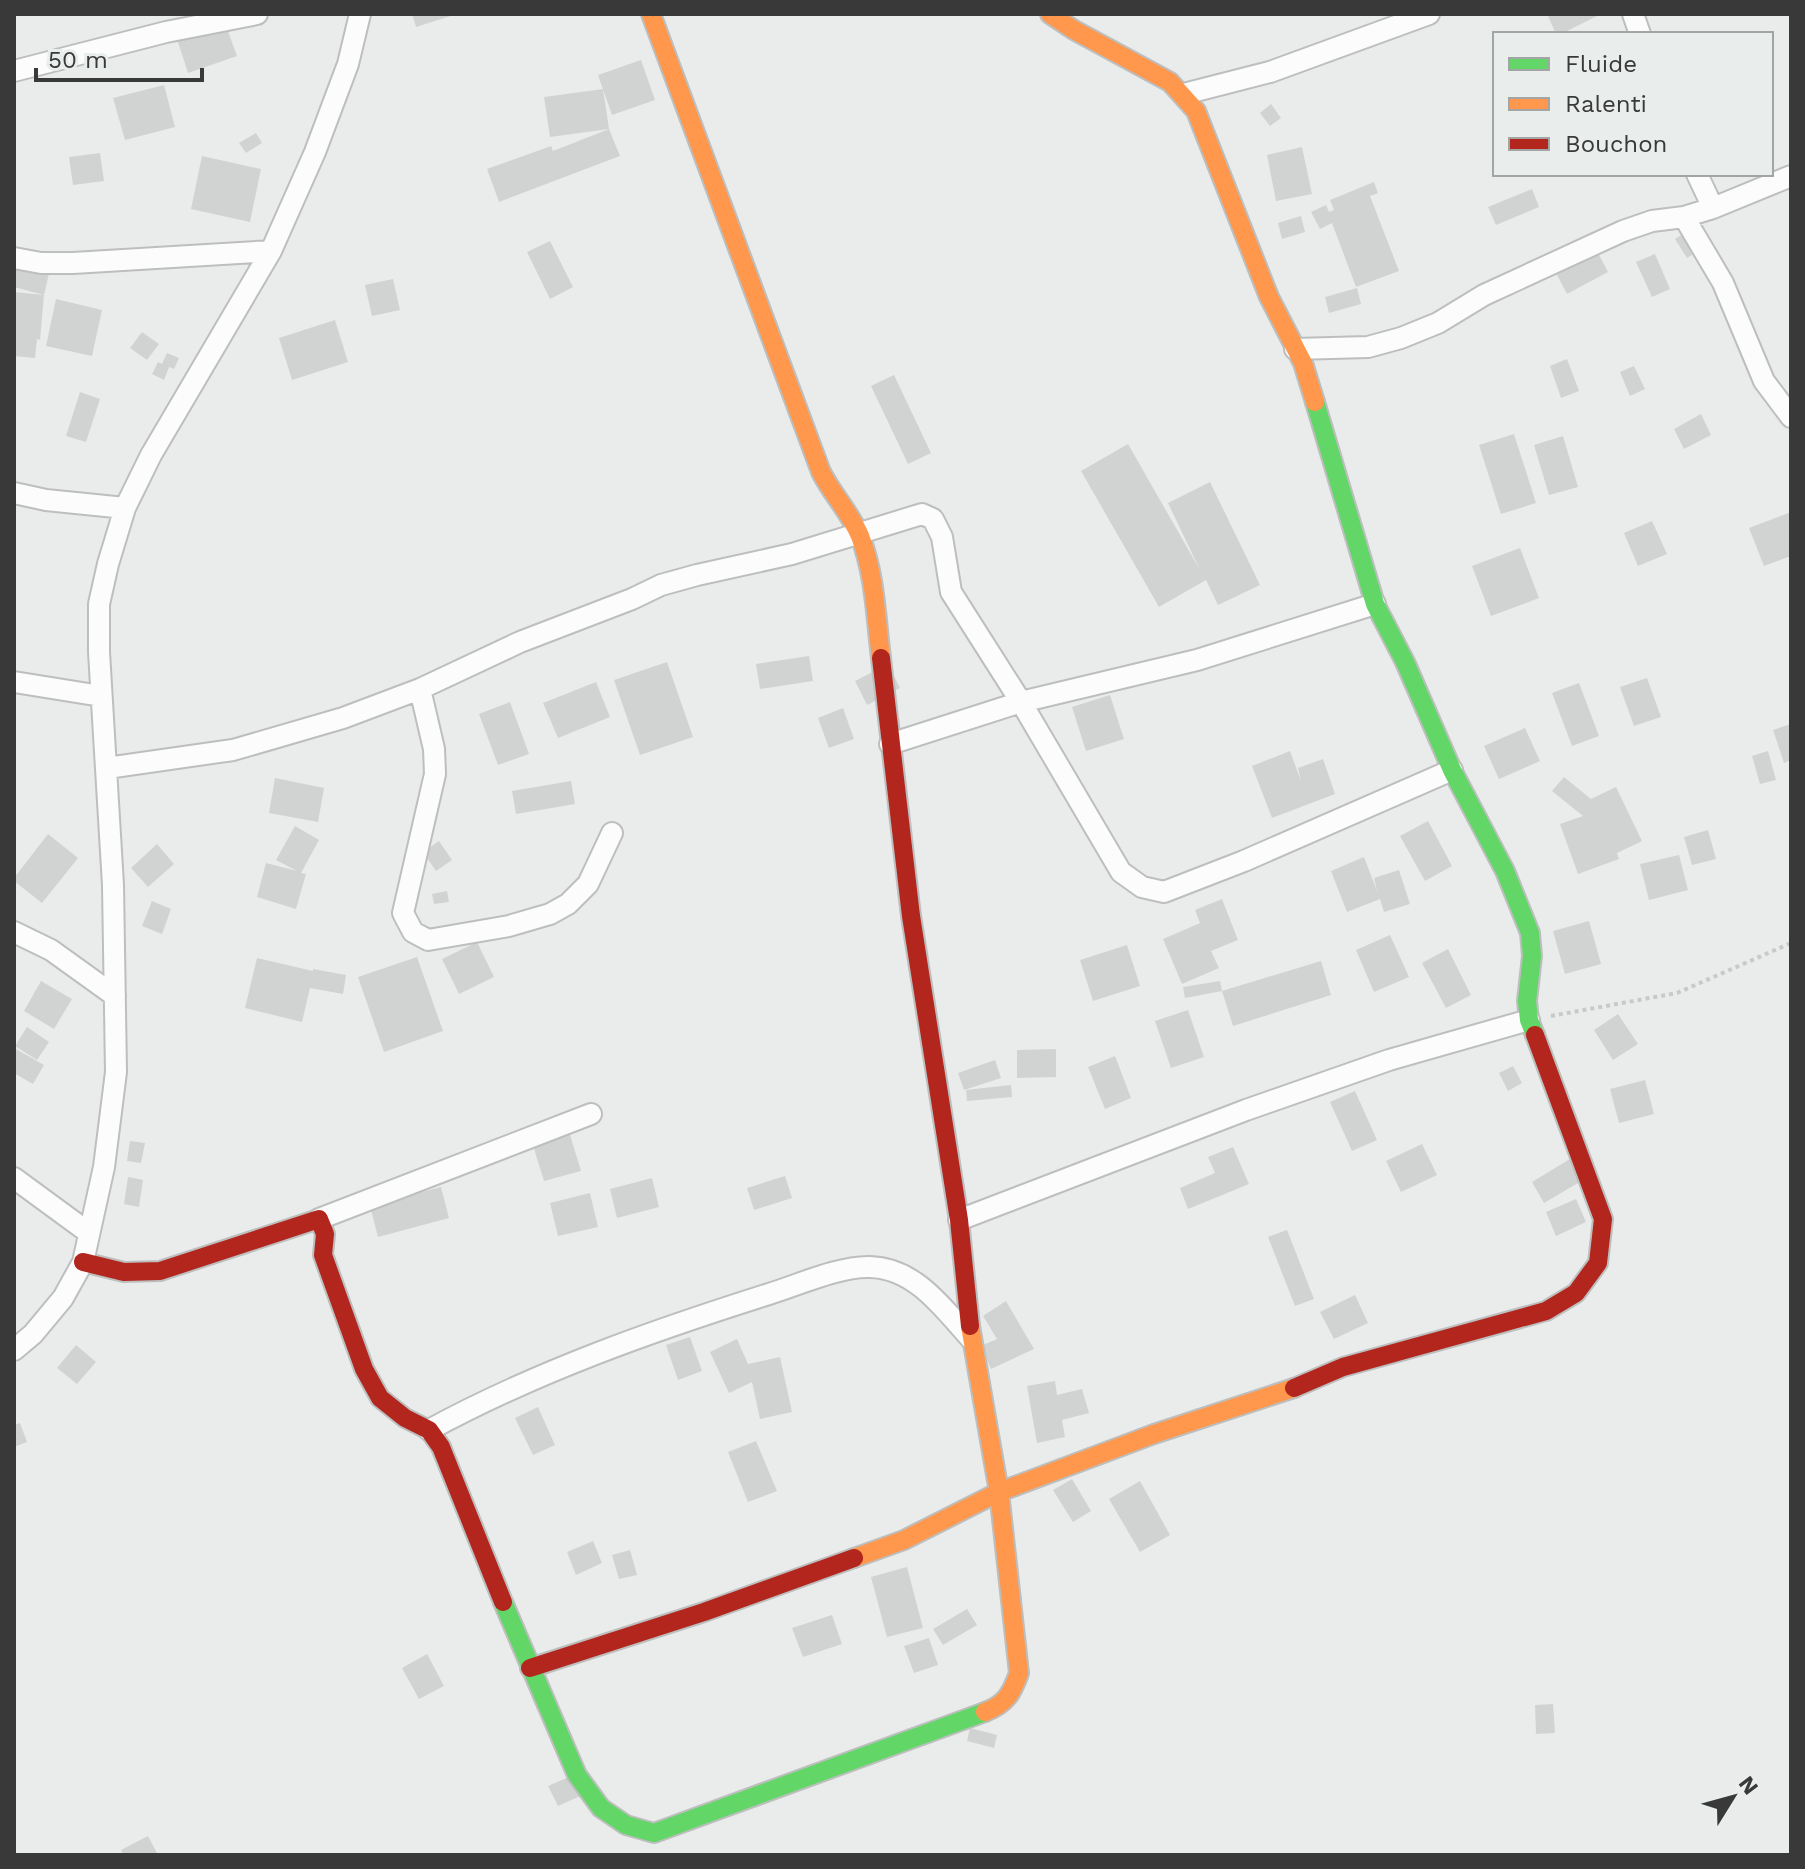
<svg xmlns="http://www.w3.org/2000/svg" width="1805" height="1869" font-family="'Work Sans',sans-serif">
  <style>
    .building { fill: #d1d3d2 }
    .lines { fill: none; stroke-linecap: round; stroke-linejoin: round }
    .street-casing { stroke: #bdbfbe; stroke-width: 24 }
    .fast-casing { stroke: #bdbfbe; stroke-width: 22 }
    .slow-casing { stroke: #bdbfbe; stroke-width: 22 }
    .jam-casing { stroke: #bdbfbe; stroke-width: 22 }
    .path { stroke: #c8c9c9; stroke-width: 4; stroke-dasharray: 4 4; stroke-linecap: butt }
    .street { stroke: #fcfcfc; stroke-width: 20 }
    .fast { stroke: #63d668; stroke-width: 18 }
    .slow { stroke: #ff974d; stroke-width: 18 }
    .jam { stroke: #b3261e; stroke-width: 18 }
  </style>
  <rect width="100%" height="100%" fill="#eaeceb"/>
  <path class="building" d="M412 14H454V15L416 27Z
    M1547 14H1601L1561 34H1556Z
    M225 23 237 56 188 73 177 39Z
    M641 60 655 100 612 115 598 75Z
    M164 85 175 127 125 140 113 98Z
    M603 89 609 129 550 137 544 97Z
    M1271 104 1281 118 1270 126 1260 113Z
    M609 129 620 156 499 202 487 169 551 146 553 151Z
    M256 133 262 143 246 153 239 143Z
    M1302 147 1312 194 1276 201 1267 155Z
    M100 153 104 181 73 185 69 157Z
    M202 156 261 169 250 222 191 209Z
    M1374 182 1378 193 1370 196 1399 271 1356 287 1332 223 1320 229 1311 212 1326 205 1329 212 1334 210 1330 200Z
    M1532 189 1539 207 1496 225 1488 207Z
    M1301 216 1305 232 1282 239 1278 223Z
    M1694 227 1706 246 1687 258 1675 239Z
    M550 241 573 287 550 299 527 252Z
    M1596 249 1608 272 1567 294 1555 271Z
    M1655 254 1670 289 1652 297 1636 262Z
    M14 260 50 269 44 295 40 340 37 339 35 358 14 356V292L44 295 14 287Z
    M393 279 400 310 372 316 365 285Z
    M1357 288 1361 304 1329 313 1325 297Z
    M56 299 102 310 92 356 46 346Z
    M335 320 348 362 292 380 279 338Z
    M142 332 159 344 147 360 130 348Z
    M167 353 179 358 174 369 169 367 164 380 152 374 158 362 162 364Z
    M1567 359 1579 391 1561 398 1550 366Z
    M1634 366 1645 389 1630 396 1620 372Z
    M894 375 931 453 908 464 871 386Z
    M80 392 100 399 86 442 66 436Z
    M1701 414 1711 435 1684 449 1674 429Z
    M1514 434 1536 503 1501 514 1479 445Z
    M1563 436 1578 487 1549 495 1534 445Z
    M1128 444 1200 570 1168 503 1210 482 1260 585 1218 605 1206 580 1159 607 1081 471Z
    M1791 512V556L1764 566 1749 528Z
    M1652 521 1667 554 1638 566 1624 533Z
    M1520 548 1539 598 1491 616 1472 566Z
    M809 656 813 681 760 689 756 664Z
    M667 662 693 737 640 755 614 680Z
    M888 664 900 688 867 705 855 681Z
    M1647 678 1661 717 1634 726 1620 687Z
    M596 682 610 717 558 738 543 703Z
    M1579 683 1599 736 1572 746 1552 693Z
    M1110 695 1124 739 1086 751 1072 707Z
    M510 702 529 754 498 765 479 714Z
    M843 708 854 739 829 748 818 718Z
    M1791 724V760L1784 763 1773 730Z
    M1525 728 1540 761 1499 779 1484 746Z
    M1290 751 1301 781 1298 768 1323 759 1335 794 1272 818 1252 766Z
    M1768 751 1776 780 1760 784 1752 756Z
    M1564 777 1591 799 1616 787 1642 841 1617 853 1619 859 1578 874 1560 824 1583 816 1552 791Z
    M275 778 324 788 318 822 269 813Z
    M571 781 575 804 516 814 512 791Z
    M1428 821 1452 866 1425 881 1400 836Z
    M295 826 319 840 301 873 306 874 296 909 257 897 266 863 297 871 276 860Z
    M1708 830 1716 859 1692 865 1684 837Z
    M48 834 78 858 42 903 14 881V878Z
    M439 841 452 860 436 871 423 852Z
    M157 844 174 864 148 887 131 868Z
    M1679 855 1688 890 1649 900 1640 864Z
    M1364 857 1377 891 1374 878 1399 870 1410 904 1384 912 1380 899 1347 912 1331 871Z
    M447 891 449 902 434 904 432 894Z
    M1222 899 1238 940 1211 951 1219 968 1182 984 1163 939 1200 923 1195 910Z
    M152 901 171 909 162 934 142 926Z
    M1589 921 1601 964 1565 974 1553 931Z
    M1390 935 1409 977 1374 992 1356 950Z
    M477 942 494 977 459 994 442 959Z
    M1127 945 1140 986 1093 1001 1080 960Z
    M1448 949 1471 995 1446 1008 1422 963Z
    M417 957 443 1031 384 1052 358 977Z
    M257 958 313 971V969L346 975 343 994 310 988 302 1022 245 1008Z
    M1321 961 1331 995 1233 1026 1222 991Z
    M41 981 72 999 54 1029 24 1011Z
    M1220 981 1222 991 1185 998 1183 987Z
    M1188 1010 1204 1057 1171 1068 1155 1021Z
    M1618 1014 1638 1044 1613 1060 1594 1030Z
    M27 1027 49 1042 37 1060 15 1046Z
    M14 1048 44 1065 33 1084 14 1073Z
    M1056 1049V1077L1017 1078V1050Z
    M1115 1056 1131 1098 1105 1109 1088 1067Z
    M995 1060 1001 1078 964 1090 958 1073Z
    M1513 1066 1522 1083 1508 1091 1499 1073Z
    M1645 1080 1654 1114 1619 1123 1610 1089Z
    M1011 1085 1012 1097 967 1101 966 1090Z
    M1355 1091 1377 1140 1352 1151 1330 1102Z
    M568 1128 581 1171 544 1181 531 1139Z
    M130 1141 145 1143 141 1163 127 1161Z
    M1422 1144 1437 1175 1401 1192 1386 1161Z
    M1233 1147 1249 1184 1188 1209 1180 1188 1215 1173 1208 1157Z
    M1570 1159 1583 1180 1544 1203 1532 1182Z
    M785 1176 792 1198 754 1210 747 1188Z
    M128 1177 143 1180 139 1207 124 1204Z
    M652 1178 659 1207 617 1218 610 1189Z
    M441 1187 449 1218 378 1237 370 1206Z
    M590 1193 598 1227 558 1236 550 1203Z
    M1576 1199 1586 1222 1556 1236 1546 1212Z
    M1287 1230 1314 1299 1295 1306 1268 1237Z
    M1355 1295 1368 1323 1334 1339 1320 1312Z
    M1006 1301 1034 1349 991 1369 981 1346 997 1339 983 1316Z
    M690 1337 702 1371 678 1380 666 1345Z
    M737 1339 748 1364 780 1357 792 1412 760 1419 752 1382 729 1393 710 1352Z
    M76 1345 96 1362 77 1384 57 1368Z
    M1055 1381 1057 1395 1082 1389 1089 1413 1062 1420 1065 1437 1037 1443 1027 1386Z
    M538 1407 555 1445 533 1455 515 1418Z
    M20 1423 27 1442 14 1447V1425Z
    M756 1441 777 1491 748 1502 728 1452Z
    M1072 1479 1091 1511 1073 1522 1053 1490Z
    M1140 1481 1170 1535 1140 1552 1109 1499Z
    M593 1541 602 1563 576 1575 567 1552Z
    M630 1550 637 1575 619 1579 612 1555Z
    M907 1567 923 1628 887 1637 871 1577Z
    M967 1609 977 1625 943 1645 933 1629Z
    M832 1615 842 1644 803 1657 792 1628Z
    M929 1638 938 1665 914 1673 904 1646Z
    M427 1654 444 1686 419 1699 402 1668Z
    M1553 1704 1555 1733 1536 1734 1535 1705Z
    M970 1728 997 1735 994 1748 967 1741Z
    M578 1773 587 1793 558 1806 548 1786Z
    M148 1836 158 1855H123L121 1850Z"/>
  <g class="lines">
    <g class="street-casing">
      <path id="street" d="M1633 14 1640 34
        M14 71 166 32 257 14
        M1184 94 1270 72 1429 14
        M1697 174 1713 208
        M1684 217 1723 283 1764 381 1791 417
        M14 258 41 263H73L271 251
        M1295 349 1368 347 1401 338 1438 323 1484 295 1623 231 1652 221 1684 217 1713 208 1791 176
        M14 493 46 500 125 508
        M14 682 101 696
        M420 689 434 749 435 774 403 913 413 932 428 940 509 926 550 914 568 904 588 884 612 833
        M890 744 1021 702 1197 660 1375 604
        M107 768 233 750 343 718 420 689 520 642 632 599 661 585 697 575 792 554 922 514 933 519 942 537 951 592 1021 702 1121 872 1142 887 1164 892 1244 861 1452 770
        M14 932 51 950 115 996
        M14 1178 89 1233
        M319 1219 591 1114
        M959 1220 1246 1110 1389 1060 1529 1020
        M14 1350 33 1334 63 1298 83 1262 104 1167 116 1072 113 885 99 652V604L108 564 125 508 151 455 271 251 315 152 348 64 360 14
        M429 1430C538 1371 652 1331 769 1294 798 1285 840 1266 870 1267 915 1268 943 1308 971 1339"/>
    </g>
    <g class="fast-casing">
      <path id="fast" d="M1315 402 1375 604 1405 662 1452 770 1505 871 1530 933 1532 956 1527 1001 1529 1020 1535 1035
        M503 1602 577 1775 601 1808 626 1825 654 1833 985 1712"/>
    </g>
    <g class="slow-casing">
      <path id="slow" d="M651 14 821 472C832 494 851 514 860 536 875 574 876 618 881 658
        M1050 14 1074 30 1170 82 1196 111 1269 297 1303 363 1315 402
        M970 1326 999 1492 1019 1673C1012 1693 1006 1704 985 1712
        M854 1558 904 1540 999 1492 1154 1434 1294 1388"/>
    </g>
    <g class="jam-casing">
      <path id="jam" d="M881 658 911 916 959 1220 970 1326
        M83 1262 124 1272 160 1271 319 1219 325 1234 323 1255 364 1369 380 1398 405 1418 429 1430 441 1447 503 1602
        M1294 1388 1343 1367 1546 1311 1576 1293 1598 1263 1603 1219 1535 1035
        M530 1668 704 1612 854 1558"/>
    </g>
    <path class="path" d="M1551 1016 1677 993 1791 943"/>
    <use href="#street" class="street"/>
    <use href="#fast" class="fast"/>
    <use href="#slow" class="slow"/>
    <use href="#jam" class="jam"/>
  </g>
  <rect width="1805" height="1869" fill="none" stroke="#383938" stroke-width="32"/>
  <rect x="1493" y="32" width="280" height="144" fill="#e9edeb" stroke="#a2a5a3" stroke-width="2"/>
  <rect x="1509" y="58" width="40" height="12" fill="#63d668" stroke="#a2a5a3" stroke-width="2"/>
  <text x="1565" y="72" font-size="24" fill="#383938">Fluide</text>
  <rect x="1509" y="98" width="40" height="12" fill="#ff974d" stroke="#a2a5a3" stroke-width="2"/>
  <text x="1565" y="112" font-size="24" fill="#383938">Ralenti</text>
  <rect x="1509" y="138" width="40" height="12" fill="#b3261e" stroke="#a2a5a3" stroke-width="2"/>
  <text x="1565" y="152" font-size="24" fill="#383938">Bouchon</text>
  <g transform="translate(1733 1797) rotate(53)" stroke="#e9edeb" stroke-width="6" paint-order="stroke">
  <path d="M0-6L14 30L0 20L-14 30Z" fill="#383938"/>
  <text y="-12" font-size="22" font-weight="bold" text-anchor="middle" fill="#383938">N</text>
  </g>
  <path d="M36 68v12h166v-12" fill="none" stroke="#383938" stroke-width="4"/>
  <text x="48" y="68" font-size="24" fill="#383938" stroke="#e9edeb" stroke-width="6" paint-order="stroke">50 m</text>
</svg>
